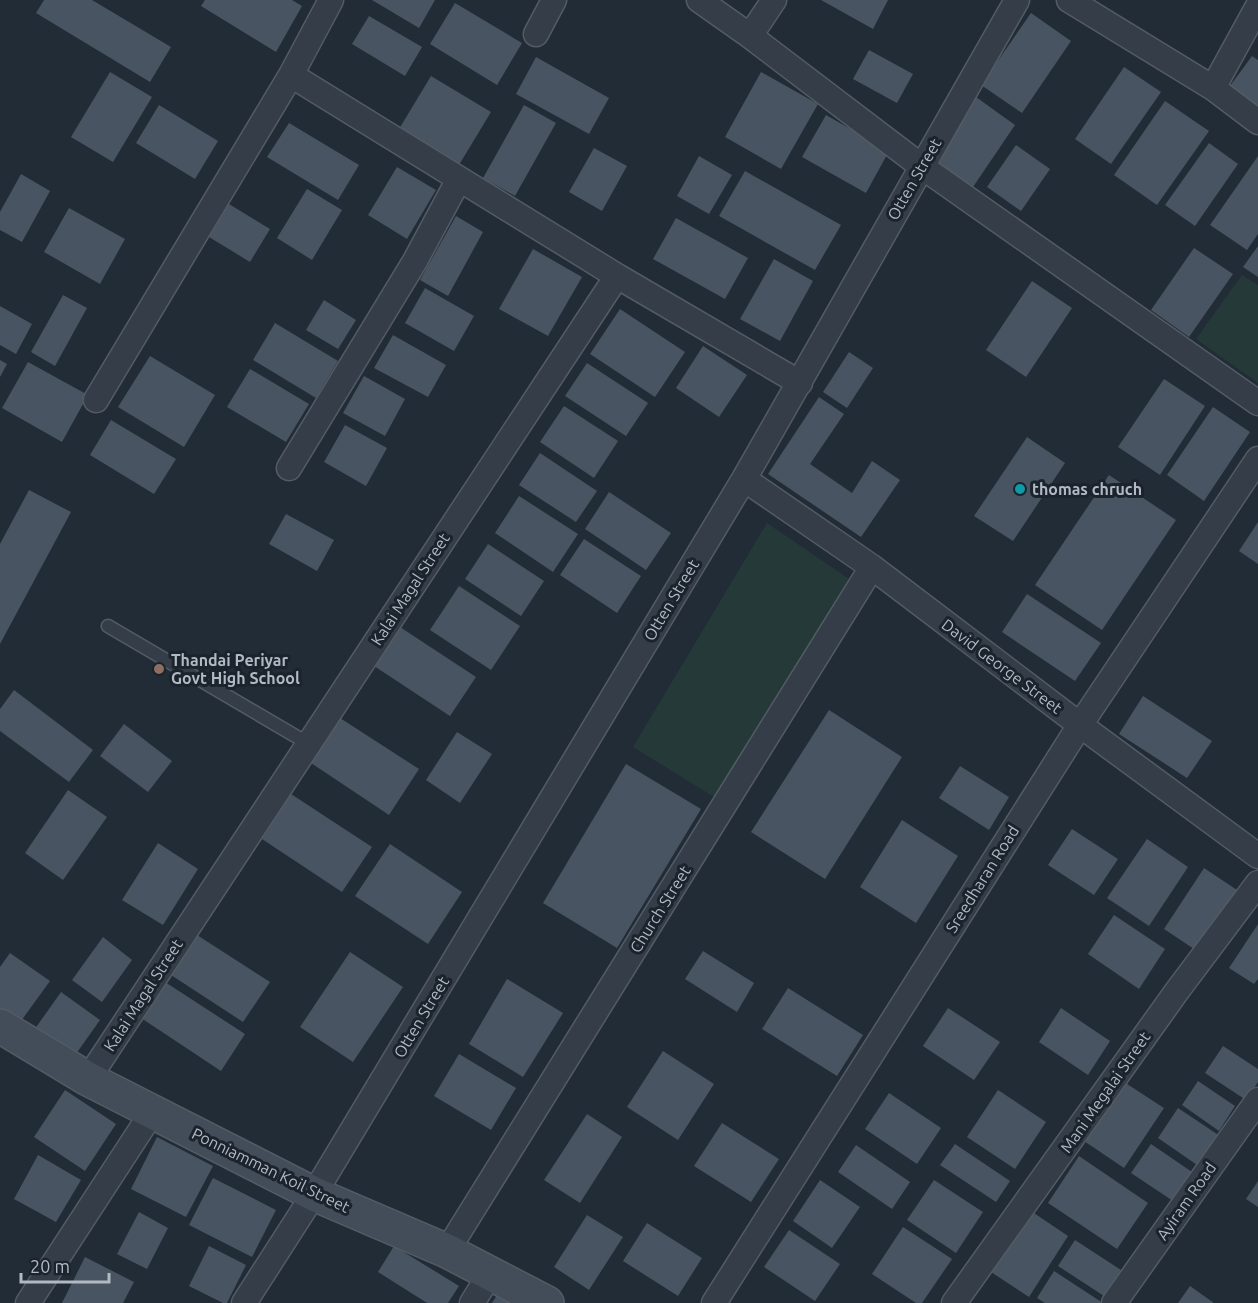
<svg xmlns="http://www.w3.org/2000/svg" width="1258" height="1303" font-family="Ubuntu,sans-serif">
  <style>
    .green { fill: #253939 }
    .building { fill: #485461 }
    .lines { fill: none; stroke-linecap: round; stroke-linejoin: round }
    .lane-casing { stroke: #535c65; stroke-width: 15 }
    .street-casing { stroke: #535c65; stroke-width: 27 }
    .secondary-casing { stroke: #535c65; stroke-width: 36 }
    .lane { stroke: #353e48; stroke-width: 12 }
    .street { stroke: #353e48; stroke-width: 24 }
    .secondary { stroke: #434d5a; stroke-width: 33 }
    .culture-dot { fill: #0f9aa8; stroke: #1b232c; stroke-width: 2 }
    .education-dot { fill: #8d6e63; stroke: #1b232c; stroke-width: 2 }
    .labels { text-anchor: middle; stroke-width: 6; stroke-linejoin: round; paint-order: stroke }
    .street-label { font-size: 16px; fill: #b0b9c4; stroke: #1b232c }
    .poi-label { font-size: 16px; font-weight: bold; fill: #b0b9c4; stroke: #1b232c; text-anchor: start }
  </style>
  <rect width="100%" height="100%" fill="#222c37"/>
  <path class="green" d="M1242 275 1258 285V383L1196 339Z
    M767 523 855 583 719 800 633 747Z"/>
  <path class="building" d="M44 0H92L171 47 150 82 36 13Z
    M205 0H292L302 6 276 52 201 6Z
    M372 0H435L419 28Z
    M821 0H888L873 29Z
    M455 3 522 43 497 85 430 44Z
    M1031 13 1071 41 1022 113 981 85Z
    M369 16 422 47 405 76 352 44Z
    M869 50 913 74 897 103 853 79Z
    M1252 56 1258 60V111L1227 90Z
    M536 57 609 98 589 134 516 94Z
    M1124 67 1161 92 1111 164 1075 139Z
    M110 72 152 97 113 162 71 137Z
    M761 72 818 104 781 169 725 137Z
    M431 76 491 112 459 165 399 129Z
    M976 97 1015 125 973 187 933 159Z
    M1165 101 1209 131 1157 205 1114 175Z
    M159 105 218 141 195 179 136 143Z
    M524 105 556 123 515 196 483 178Z
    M826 115 889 151 866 193 802 157Z
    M289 123 359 165 338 200 267 157Z
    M1209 143 1238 164 1195 226 1165 205Z
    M1016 145 1050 169 1021 211 987 187Z
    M594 148 627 166 602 211 569 192Z
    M699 156 732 175 709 214 677 196Z
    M1258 156V234L1247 250 1210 225Z
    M397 167 436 190 407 239 368 215Z
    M745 171 841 225 815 270 719 216Z
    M21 174 50 191 22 242 0 230V212Z
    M307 189 342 210 312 260 277 238Z
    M229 204 270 229 250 262 209 237Z
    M69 208 125 239 100 284 44 252Z
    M456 216 483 232 448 296 420 280Z
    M676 218 748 258 725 299 653 259Z
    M1258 246V277L1243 267Z
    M1194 248 1233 274 1189 337 1151 310Z
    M533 249 582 277 548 336 499 309Z
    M774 259 813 281 780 341 740 319Z
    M1032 281 1072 308 1026 377 986 350Z
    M425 288 474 316 454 351 405 323Z
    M63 295 87 308 55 366 31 352Z
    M324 300 356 320 338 349 306 330Z
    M0 306 32 324 16 354 0 345Z
    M620 309 685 352 655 397 590 354Z
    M275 323 338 361 316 398 253 360Z
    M393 335 446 365 428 397 374 368Z
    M703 346 747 375 719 417 676 388Z
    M849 352 873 368 847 408 823 392Z
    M150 356 215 395 184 447 118 407Z
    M0 360 7 364 0 377Z
    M28 362 88 395 62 442 2 408Z
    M587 363 648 403 626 436 565 396Z
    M250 369 309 404 286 442 227 407Z
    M364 376 405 399 385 436 343 413Z
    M1164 379 1205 406 1160 475 1118 447Z
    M819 397 844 414 810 464 852 493 872 461 900 480 861 537 768 474Z
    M564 406 618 441 594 478 540 442Z
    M1213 407 1250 432 1204 501 1167 475Z
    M111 420 176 459 154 494 90 455Z
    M345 425 387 448 366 486 324 462Z
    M1027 437 1065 463 1013 541 974 516Z
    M540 453 597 491 576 522 519 485Z
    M1109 475 1176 520 1102 630 1035 585Z
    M29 490 71 512 0 644V544Z
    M609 492 671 533 646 570 585 529Z
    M519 496 578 534 553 572 495 533Z
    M286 514 334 540 317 571 269 544Z
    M1258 522V564L1239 551Z
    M584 539 641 576 617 613 560 575Z
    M488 544 544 581 521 616 465 579Z
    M459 586 520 626 491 670 430 630Z
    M1027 594 1101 643 1075 681 1002 632Z
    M400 627 476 677 450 716 374 666Z
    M14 690 93 750 69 782 0 731V709Z
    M1143 696 1212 741 1187 778 1119 734Z
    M829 710 902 757 825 879 751 832Z
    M340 718 419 769 389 815 311 763Z
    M124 724 172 761 148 792 100 756Z
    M457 732 492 754 460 803 426 780Z
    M626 764 701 809 617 948 543 903Z
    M960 766 1009 797 989 830 939 798Z
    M68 790 107 817 63 880 25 853Z
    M291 794 372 847 342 892 262 839Z
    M902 820 958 856 916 923 860 887Z
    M1072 829 1118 859 1094 895 1048 865Z
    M1147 839 1188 867 1149 926 1107 898Z
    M158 843 198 869 163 925 122 900Z
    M390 844 462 892 428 944 355 896Z
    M1204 868 1240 892 1200 953 1164 929Z
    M1114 915 1165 949 1139 989 1088 954Z
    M1258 924V979L1254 984 1229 968Z
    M197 935 270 982 243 1022 171 975Z
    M103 937 132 960 102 1002 72 980Z
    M703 951 754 983 737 1012 685 979Z
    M350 952 403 987 353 1062 300 1027Z
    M10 953 50 981 16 1028 0 1016V967Z
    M507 979 563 1013 523 1077 469 1044Z
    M165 982 245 1034 221 1071 141 1018Z
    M788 988 863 1035 837 1076 762 1029Z
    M61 992 100 1020 71 1061 32 1033Z
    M948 1008 1000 1042 974 1080 923 1046Z
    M1061 1008 1110 1041 1088 1075 1039 1042Z
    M1223 1046 1258 1069V1082L1246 1100 1205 1073Z
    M663 1051 714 1084 678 1140 627 1107Z
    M459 1054 516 1088 491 1130 434 1096Z
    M1121 1080 1164 1108 1124 1168 1081 1139Z
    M1198 1081 1235 1106 1219 1131 1182 1105Z
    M65 1090 116 1124 85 1171 34 1137Z
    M998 1090 1046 1122 1015 1169 967 1137Z
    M889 1093 941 1128 917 1164 865 1129Z
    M1178 1108 1220 1136 1200 1167 1158 1138Z
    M587 1114 622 1137 580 1203 544 1180Z
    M722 1123 779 1159 751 1202 694 1166Z
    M157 1137 213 1166 186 1217 131 1189Z
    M955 1144 1010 1181 996 1202 940 1165Z
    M1151 1144 1195 1174 1176 1203 1131 1173Z
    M856 1145 910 1182 892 1209 838 1172Z
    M38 1155 81 1180 56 1222 14 1199Z
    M1079 1156 1148 1203 1117 1249 1048 1203Z
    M213 1178 276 1210 252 1257 189 1225Z
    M820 1180 860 1207 832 1248 793 1221Z
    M934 1180 983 1212 956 1253 907 1220Z
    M1258 1181V1207L1246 1199Z
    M1031 1211 1068 1236 1029 1297 991 1272Z
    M139 1212 168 1228 147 1269 117 1254Z
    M587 1215 623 1237 589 1290 554 1267Z
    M647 1223 702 1258 678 1296 623 1261Z
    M903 1227 952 1259 922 1303H916L872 1274Z
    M789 1230 840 1264 815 1301 764 1267Z
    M1075 1240 1121 1270 1104 1296 1058 1266Z
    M209 1246 246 1265 227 1303H223L189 1286Z
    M394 1246 459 1286 448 1303H427L378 1272Z
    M85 1257 134 1282 123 1303H62Z
    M1054 1271 1103 1303H1045L1037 1298Z
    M1190 1286 1214 1303H1178Z
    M499 1292 516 1303H492Z"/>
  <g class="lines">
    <g class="lane-casing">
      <path id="lane" d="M108 626 309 744"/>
    </g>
    <g class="street-casing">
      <path id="street" d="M699 0 750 36 921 166 1258 403
        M1069 0 1213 88
        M1258 6 1213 88 1258 122
        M536 34 554 0
        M750 36 774 0
        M291 75 617 276 800 383
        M96 400 291 75 331 0
        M289 468 415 261 459 179
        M744 479 872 567 1080 725 1258 856
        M88 1079 617 276
        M447 1251 872 567
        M28 1303 153 1111
        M244 1303 314 1194 744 479 1017 0
        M472 1303 490 1274
        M714 1303 1080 725 1258 459
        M954 1303 1177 991 1258 883
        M1114 1303 1258 1100"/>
    </g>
    <g class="secondary-casing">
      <path id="secondary" d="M0 1026 88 1079 314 1194 447 1251 547 1303"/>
    </g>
    <use href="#lane" class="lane"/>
    <use href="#street" class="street"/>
    <use href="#secondary" class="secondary"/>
  </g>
  <circle class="culture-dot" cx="1020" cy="489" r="6"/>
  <circle class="education-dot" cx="159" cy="669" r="6"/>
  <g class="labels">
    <g class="street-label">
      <text transform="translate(914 179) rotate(-60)" y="6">Otten Street</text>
      <text transform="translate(410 589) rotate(-57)" y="6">Kalai Magal Street</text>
      <text transform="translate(671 600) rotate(-59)" y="6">Otten Street</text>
      <text transform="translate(1002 666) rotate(37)" y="6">David George Street</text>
      <text transform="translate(982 879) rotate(-58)" y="6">Sreedharan Road</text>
      <text transform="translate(660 909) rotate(-58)" y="6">Church Street</text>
      <text transform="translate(143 995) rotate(-57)" y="6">Kalai Magal Street</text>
      <text transform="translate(421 1017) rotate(-59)" y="6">Otten Street</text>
      <text transform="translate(1105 1092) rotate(-55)" y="6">Mani Megalai Street</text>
      <text transform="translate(271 1170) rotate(26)" y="6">Ponniamman Koil Street</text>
      <text transform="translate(1186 1201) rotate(-55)" y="6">Ayiram Road</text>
    </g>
    <g class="poi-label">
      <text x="1032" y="495">thomas chruch</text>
      <text x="171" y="666">Thandai Periyar<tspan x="171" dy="18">Govt High School</tspan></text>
    </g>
  </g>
  <path d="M21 1273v9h88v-9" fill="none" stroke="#b0b9c4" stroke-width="3"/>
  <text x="30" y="1273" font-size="18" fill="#b0b9c4" stroke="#1b232c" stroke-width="4.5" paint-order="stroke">20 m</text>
</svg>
